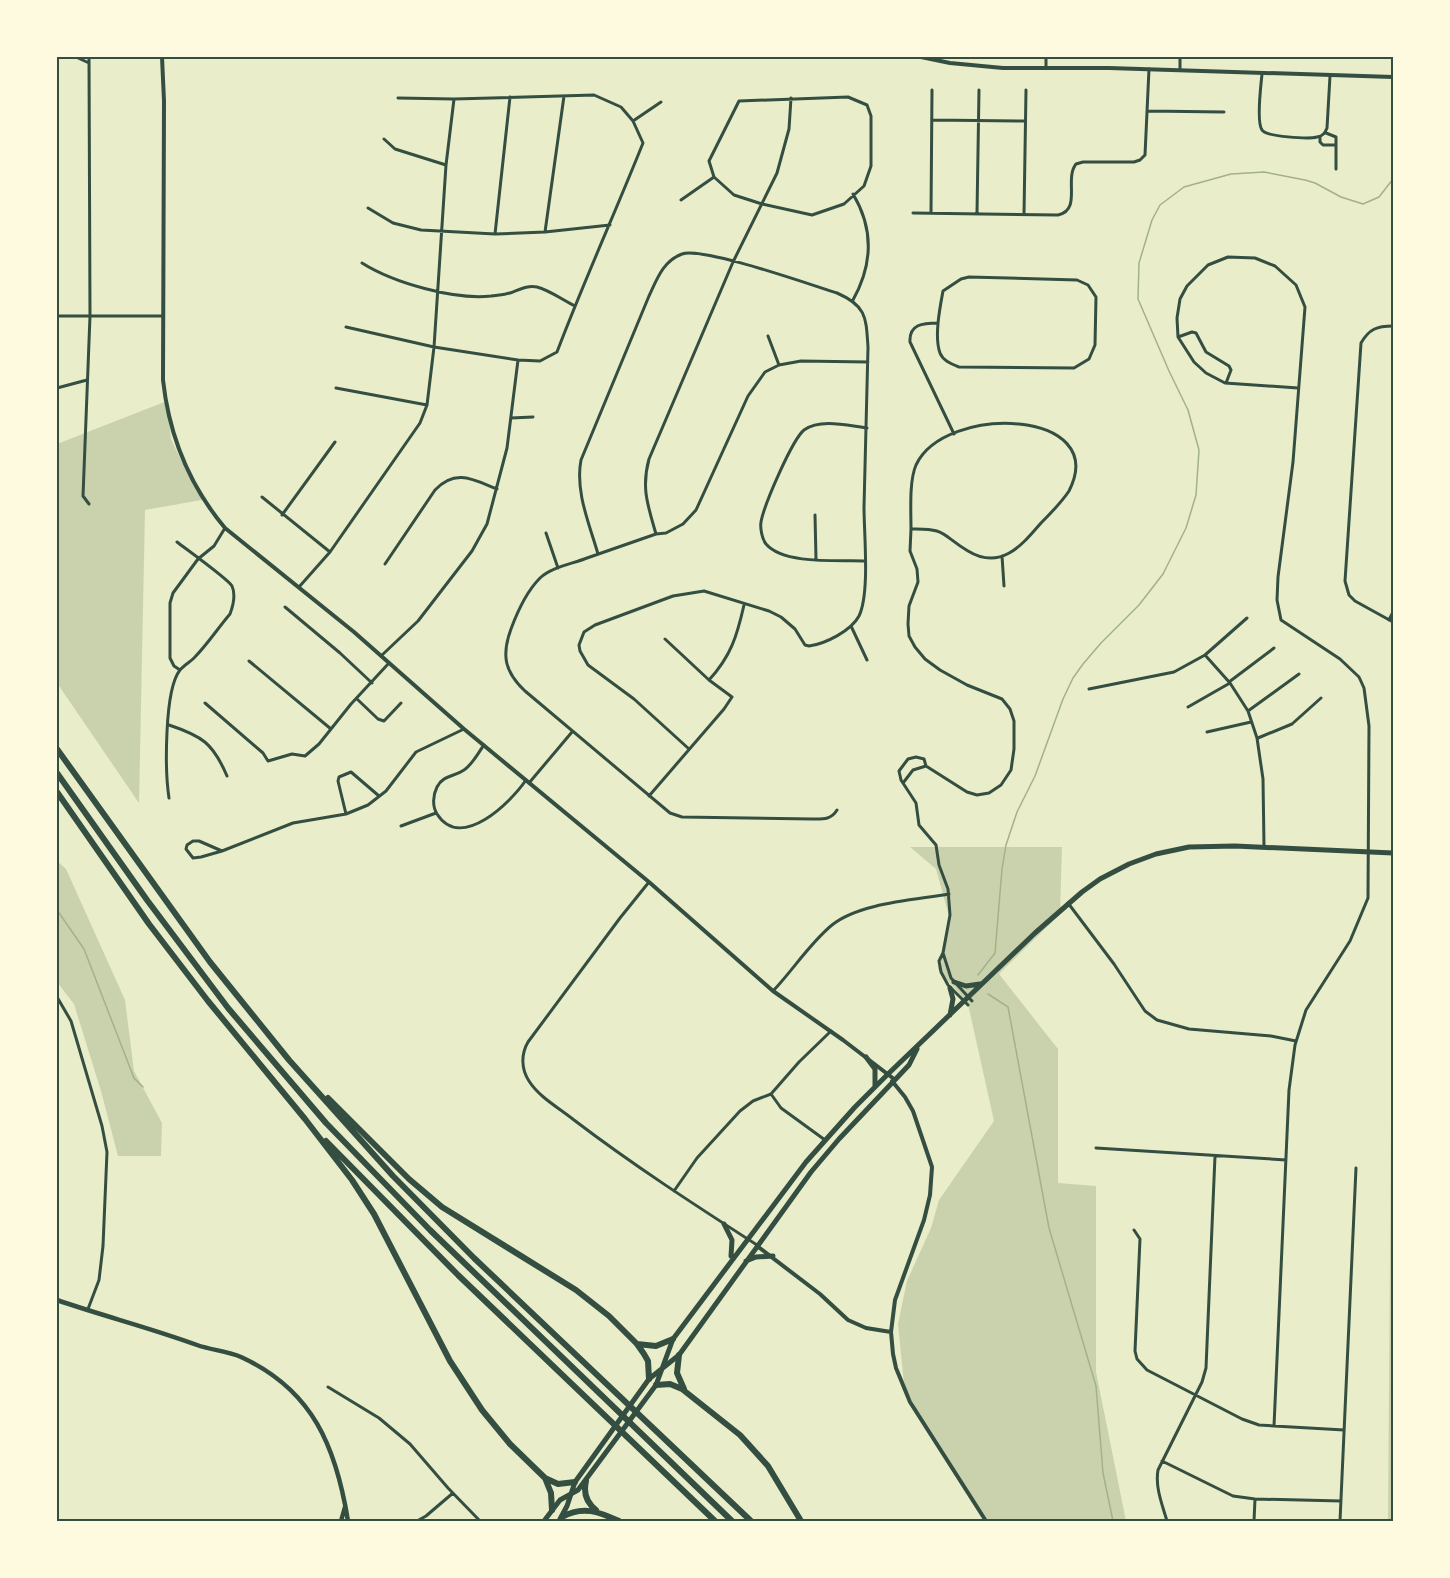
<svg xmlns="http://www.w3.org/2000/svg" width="1450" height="1578" font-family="'Titillium Web',sans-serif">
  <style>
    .green { fill: #cad2ad }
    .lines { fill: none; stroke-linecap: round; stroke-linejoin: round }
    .stream { stroke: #a3b18a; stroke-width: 1.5 }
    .minor { stroke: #344e41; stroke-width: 3 }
    .tertiary { stroke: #344e41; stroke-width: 4 }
    .secondary { stroke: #344e41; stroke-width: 4.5 }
    .primary { stroke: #344e41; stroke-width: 5 }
    .trunk { stroke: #344e41; stroke-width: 5 }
    .motorway { stroke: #344e41; stroke-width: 6 }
    .neatline { fill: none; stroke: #344e41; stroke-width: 2 }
  </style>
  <rect width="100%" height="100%" fill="#e9edc9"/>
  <path class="green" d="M167 401 171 439 185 469 207 499 145 510 139 803 57 683V444Z
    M910 847H1062L1060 914 999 974 1058 1049V1183L1096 1186V1372L1126 1521H989L926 1430 904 1384 898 1324 907 1281 931 1228 939 1200 994 1121 968 1004 938 969 949 916 936 869Z
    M57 861 66 869 125 1000 134 1071 162 1123 161 1156H118L101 1091 74 1004 57 982Z
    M1393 1083V1521H1388L1391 1122Z"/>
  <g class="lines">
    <path class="stream" d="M57 910 84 949 134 1078 143 1087
      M978 975 995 953 1002 869 1006 845 1017 812 1035 776 1063 699 1073 678 1083 664 1101 643 1139 605 1163 574 1186 528 1196 495 1199 450 1188 410 1169 371 1138 299 1139 263 1152 220 1160 205 1184 187 1231 174 1264 172 1305 180 1315 183 1341 197 1363 204 1379 197 1393 179
      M988 994 1008 1007 1049 1228 1096 1386 1103 1473 1113 1521"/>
    <path class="minor" d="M76 57 89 63
      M89 57 90 316 83 496 89 504
      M1046 57V68
      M1180 70V57
      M1262 74C1261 85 1256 122 1262 130 1266 137 1309 139 1317 137 1323 136 1325 133 1327 128L1330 76
      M848 97 867 105 871 116V166L864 186 844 204 812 215 762 204 734 195 714 177 709 161 739 101Z
      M1148 111 1224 112
      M932 120 1025 121
      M633 121 661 102
      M1326 133 1336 137V169
      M1320 137V142L1323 145H1336
      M384 139 395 149 446 165
      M681 200 714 177
      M368 208 393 223 421 230 495 234 545 232 610 225
      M913 213 1058 215C1082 210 1064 179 1076 164L1083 162H1134L1140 160 1145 155 1149 69
      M931 213 932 90
      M977 213 979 90
      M1024 214 1026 90
      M545 232 564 96
      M495 234 510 97
      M362 263C394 283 454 300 491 296 497 295 504 295 510 293 519 290 527 285 537 287 549 290 563 300 575 306
      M969 277 1077 280 1088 285 1096 297 1095 345 1089 359 1074 368 959 367C952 364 943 361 940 353 934 337 940 307 943 291L961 279Z
      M853 300C873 264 874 229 853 194
      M57 316H163
      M938 323C923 323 909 324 910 342L954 434
      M1393 326C1377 326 1369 329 1361 343L1345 581 1349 595 1355 601 1393 622
      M346 327 434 347 518 360 540 361 557 352C584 281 615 213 643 143L633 121 621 107 594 95 454 99 398 98
      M768 336 779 365
      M1178 337 1192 332 1196 333 1206 352 1229 366 1231 370 1226 383
      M57 388 87 380
      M336 388 427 405
      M511 418 533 417
      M262 497 330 552
      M282 515 335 442
      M815 515 816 559
      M911 529C911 511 909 481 916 465 945 403 1111 409 1069 491 1061 503 1051 513 1041 523 1022 545 1001 571 968 551 941 535 947 528 911 529L910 551 917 569 918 582 909 606 908 624 909 636 915 647 925 659 940 670 967 685 1002 699 1010 709 1014 721V749L1011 770 1001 785 989 793 977 795 967 792 926 766 924 759 916 757 908 759 899 771 901 780 916 803 919 825 936 845 939 865 948 889 950 915 943 953 939 961 941 972 948 985 968 1005
      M546 533 558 568
      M656 534C648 506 641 488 649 459L733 262 777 173 789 129 791 98
      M598 554C589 523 575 491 581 460L649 296C657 279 663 261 682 254 701 246 811 285 837 293 867 306 866 318 868 347 867 401 865 454 864 507 864 535 870 593 859 616 851 631 825 644 809 646L805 645 795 629 781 617 769 611 704 591 673 596 595 625 584 632 579 645 580 651 588 665 634 699 689 749
      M1002 556 1004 586
      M864 561C839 560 784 565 766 544 762 539 760 528 761 522 764 505 792 440 804 430 821 418 849 426 867 428
      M385 564 435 490C456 468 474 480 497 489
      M299 587 330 552 420 423 427 405 434 347 446 165 454 99
      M285 607 340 653 372 683
      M1389 620 1393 612
      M851 626 867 660
      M1205 655 1230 683 1248 711 1257 738 1263 779 1264 846
      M381 656 418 621 472 551 487 524 507 448 518 360
      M249 661 331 729
      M180 670 174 666 170 658V603L173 593 198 559 214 546 225 528
      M709 680C731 656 737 636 744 605
      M1229 682 1274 648
      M1089 689 1174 672 1205 655 1247 618
      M357 699 378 719 384 721 401 703
      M205 703 263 753 268 761 292 754 305 756 319 744 351 704 389 663
      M1188 707 1230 683
      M1248 711 1299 674
      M169 725C202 736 213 743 227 776
      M1207 732 1251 722
      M1258 738 1292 724 1321 698
      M484 745C478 753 472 765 464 770 454 777 443 775 437 787 433 795 432 806 437 814 461 852 511 802 526 780
      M529 783 572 732
      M903 783 913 770 926 766
      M649 796 724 709 732 697 709 680 665 639
      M169 798C165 772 164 690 180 670 184 665 190 662 194 658 207 645 218 628 230 614 233 606 236 595 232 586 228 579 186 549 177 542
      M837 810C831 820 823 819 812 819L682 817 670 813 525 691C505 672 501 656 511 629 518 610 526 592 540 578 552 567 572 564 587 558 610 550 633 542 656 534L666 533 683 524 696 510 748 396 765 372 779 365 801 361 868 362
      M346 814 338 781 339 777 351 772 379 796
      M401 826 436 813
      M193 841H199L222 851 201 857 193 858 186 849 187 845Z
      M222 851 293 823 346 814 368 805 386 791 416 752 464 729
      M649 882 620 918 528 1042C521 1054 521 1069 529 1081 539 1097 559 1108 574 1120 633 1165 695 1205 757 1245
      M1068 903 1114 964 1145 1011 1157 1020 1189 1029 1271 1036 1296 1041
      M943 953 951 978 972 1001
      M773 991C793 970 810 943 832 925 859 903 915 900 949 894
      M57 997 71 1021 102 1126 107 1152 103 1246 99 1280 88 1309
      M771 1094 781 1108 825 1140
      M1096 1148 1286 1160
      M674 1191 697 1158 740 1111 753 1101 771 1094 799 1062 831 1031
      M1134 1230 1140 1239 1135 1351 1137 1359 1147 1370 1242 1419 1259 1425 1344 1430
      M328 1387 379 1418 410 1444 448 1488 480 1521
      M1274 1426 1289 1090 1295 1045 1306 1010 1350 941 1368 898 1369 726 1364 688 1359 677 1340 659 1281 620 1277 600 1278 577 1293 462 1305 307 1296 285 1275 266 1255 258 1228 257 1208 265 1187 286 1180 299 1177 318 1178 337 1194 362 1206 373 1225 383 1298 388
      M1162 1461 1233 1496 1255 1499 1341 1501
      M417 1521 426 1516 453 1493
      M1167 1521C1162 1504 1155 1487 1158 1470L1202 1382 1206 1368 1215 1156
      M1254 1521 1255 1499
      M1340 1521 1356 1168"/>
    <path class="tertiary" d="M162 57 164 101 163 380C169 435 189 485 225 528L354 632 464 729 649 882 773 991 843 1040 894 1079
      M921 57 950 63 1003 68H1109L1393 77
      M892 1081 905 1097 913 1111 932 1167 930 1195 924 1220 895 1300 891 1332 893 1354 896 1368 910 1402 986 1521
      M757 1246 820 1294 848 1320 866 1328 891 1332"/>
    <path class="secondary" d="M57 1300C103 1316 151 1328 197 1345 211 1350 227 1351 241 1357 313 1390 336 1447 348 1521
      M341 1521 345 1507"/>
    <path class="primary" d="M954 982 966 986 980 984
      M950 1015 953 999 950 988
      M866 1057 875 1069V1086
      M724 1224 732 1240 731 1256
      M746 1261 756 1257 773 1256
      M649 1379 679 1355 811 1172 839 1139 909 1065 917 1049
      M656 1385 673 1339 806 1162 855 1107 888 1074 1035 933 1082 892 1100 879 1129 864 1156 854 1189 847 1235 846 1393 853"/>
    <path class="trunk" d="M544 1521 560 1500 578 1490 656 1385
      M559 1521 567 1506 575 1482 649 1379"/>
    <path class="motorway" d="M57 749 210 962 289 1060 393 1176 474 1258 751 1521
      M57 773 147 900 228 1008 326 1123 430 1230 732 1521
      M57 792 149 924 208 1001 305 1119 352 1180 374 1214 450 1361 482 1410 510 1444 545 1478 558 1484 575 1482
      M328 1098 409 1179 442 1207 576 1290 609 1316 637 1344 644 1354 648 1361 649 1379
      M326 1141 458 1275 715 1521
      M637 1344 656 1346 673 1339
      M679 1355 677 1373 684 1389
      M656 1385 670 1384 682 1389 740 1435 768 1466 801 1521
      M545 1478 551 1493 552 1510
      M586 1481C583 1493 586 1502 596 1510
      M562 1517C583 1505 599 1512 619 1521"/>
  </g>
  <rect width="1450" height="1578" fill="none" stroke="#fefae0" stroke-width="117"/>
  <rect x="58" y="58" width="1334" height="1462" class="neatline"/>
</svg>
